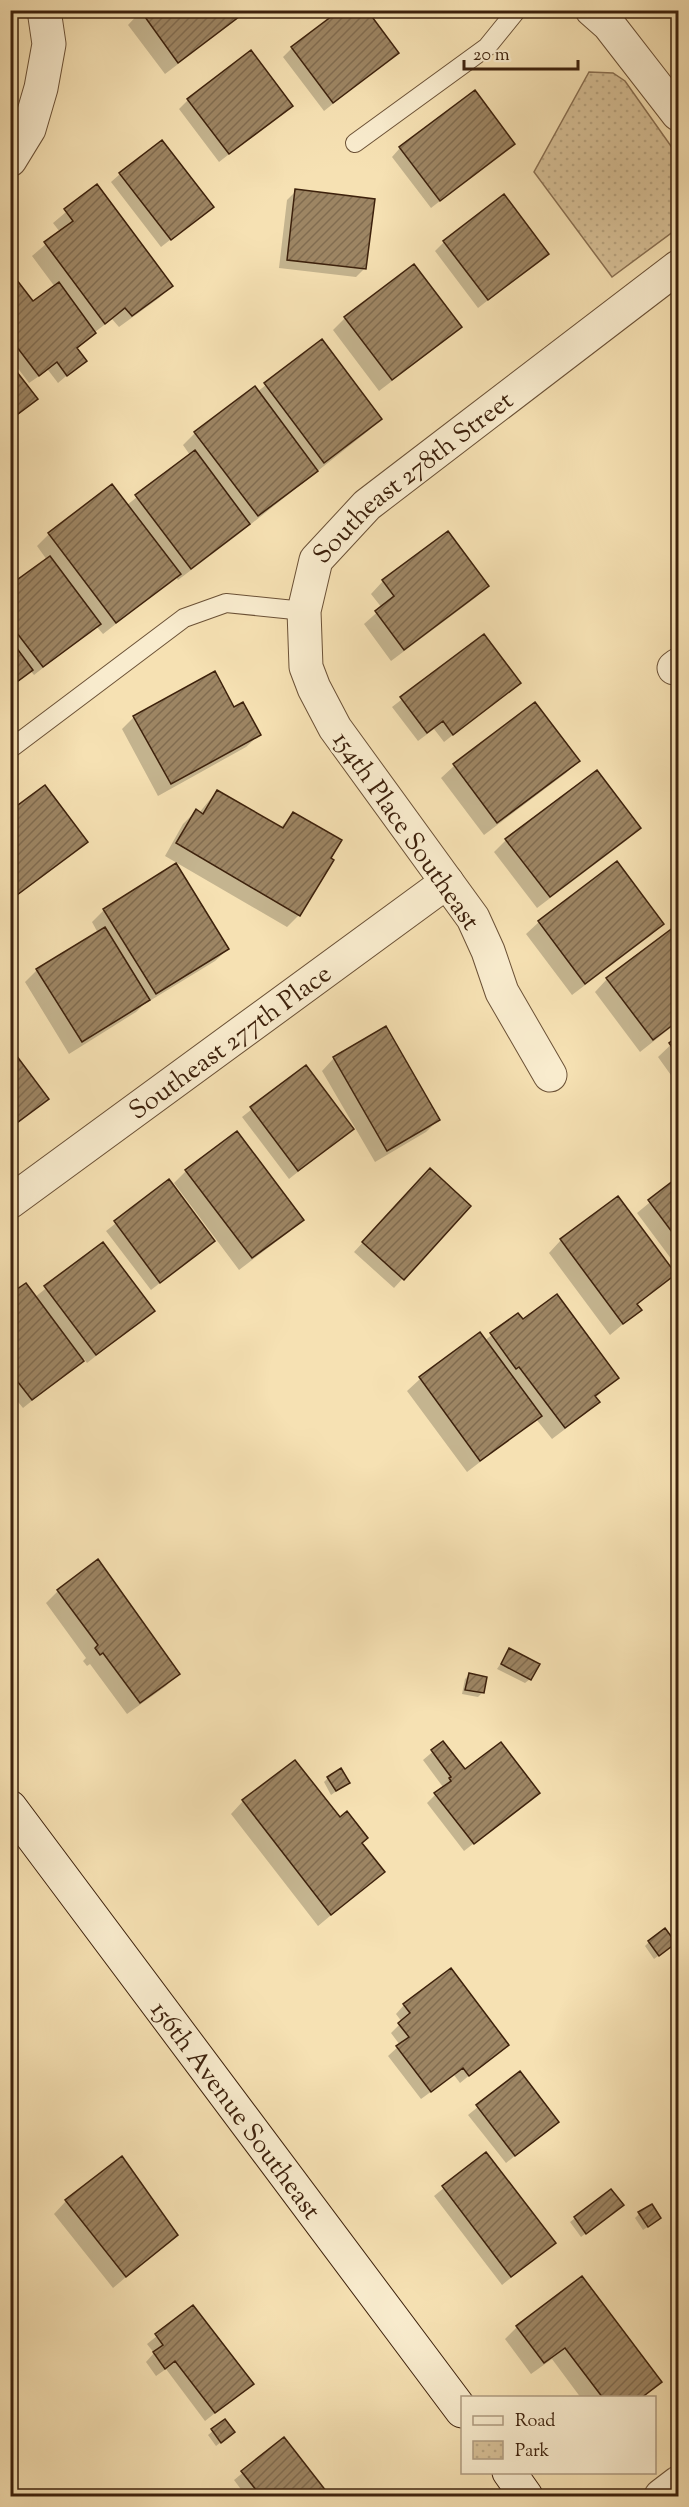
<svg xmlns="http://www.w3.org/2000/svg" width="689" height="2507" font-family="'Sorts Mill Goudy',serif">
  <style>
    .park { fill: url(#park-dots); stroke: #8a7052; stroke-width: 1.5 }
    .shadow { fill: #0003 }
    .building { fill: url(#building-hatch); stroke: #3d210c; stroke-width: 1.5 }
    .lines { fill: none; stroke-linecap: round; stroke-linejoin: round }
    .lane-casing { stroke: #6b5136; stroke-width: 20 }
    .street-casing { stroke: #6b5136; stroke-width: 35 }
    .secondary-casing { stroke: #3d210c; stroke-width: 35 }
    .lane { stroke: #f9ecce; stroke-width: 18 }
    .street { stroke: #f9ecce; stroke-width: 33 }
    .secondary { stroke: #f9ecce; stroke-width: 33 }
    .labels { text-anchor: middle; stroke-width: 5; stroke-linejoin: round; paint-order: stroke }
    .street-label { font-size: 26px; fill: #3d210c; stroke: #f9ecce }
  </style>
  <defs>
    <pattern id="park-dots" width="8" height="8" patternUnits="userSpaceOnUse" patternTransform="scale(1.5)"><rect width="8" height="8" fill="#d7c097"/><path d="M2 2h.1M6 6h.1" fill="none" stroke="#b9a581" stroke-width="1.8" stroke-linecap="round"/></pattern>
    <pattern id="building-hatch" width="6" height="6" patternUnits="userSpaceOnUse" patternTransform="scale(1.5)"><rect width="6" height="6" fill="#9d8563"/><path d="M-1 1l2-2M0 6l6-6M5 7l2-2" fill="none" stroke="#816c50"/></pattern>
  </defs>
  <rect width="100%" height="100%" fill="#f6e1b3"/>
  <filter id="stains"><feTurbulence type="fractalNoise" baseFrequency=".00333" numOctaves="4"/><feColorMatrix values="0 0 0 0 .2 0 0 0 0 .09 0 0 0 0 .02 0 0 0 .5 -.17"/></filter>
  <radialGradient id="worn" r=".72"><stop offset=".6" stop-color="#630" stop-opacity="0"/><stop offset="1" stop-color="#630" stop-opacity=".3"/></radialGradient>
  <path class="park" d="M589 72 613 73 625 81 678 156V228L612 277 534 172Z"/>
  <path class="shadow" d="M142 10H249L165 74 128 25Z
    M292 48 397 53 324 111 283 57Z
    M188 100 291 106 219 162 179 109Z
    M513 144 431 208 392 157 400 148Z
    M120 174 212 207 161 247 111 182Z
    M97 186 171 286 159 298 119 327 112 319 95 332 76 349 85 360 58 383 48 370 29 383 10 358V279L32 303 55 287 32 256 60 232 53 223Z
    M296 191 365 268 356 277 279 268 287 200Z
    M444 242 547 254 478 308 435 251Z
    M345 318 460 327 447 339 379 391 333 330Z
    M322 341 380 419 368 431 236 536 178 580 176 577 103 634 96 626 34 675 30 670 10 688V587L47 560 37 546 49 534 127 505 190 455 183 445 195 433 257 392Z
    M383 581 487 586 475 598 391 661 364 624 382 608 371 594Z
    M484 636 519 683 444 742 434 729 418 741 392 707Z
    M535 704 578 761 566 773 484 835 441 778 454 766Z
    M234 709 259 735 246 747 158 796 122 729 134 717Z
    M217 791 280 828 293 814 299 915 287 927 165 856 183 824 196 811 199 813Z
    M10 813 86 842 10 901Z
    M639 828 627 840 537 908 494 852 506 840Z
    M104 910 228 949 215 961 143 1005 136 1012 69 1054 25 982 37 970 98 933 92 922Z
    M539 922 662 924 650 936 572 995 526 934Z
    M678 925V1022L640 1052 595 992 607 979Z
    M678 1038V1085L658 1057Z
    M10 1049 47 1099 10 1130Z
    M334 1058 438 1120 426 1132 375 1162 322 1071Z
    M305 1067 352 1129 289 1179 242 1117Z
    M186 1171 302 1219 289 1232 239 1270 174 1183Z
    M421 1179 469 1206 394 1288 354 1252Z
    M678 1179V1268L637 1213Z
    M169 1181 213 1241 151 1290 106 1231Z
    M561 1240 674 1274 637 1305 640 1310 610 1335 549 1253Z
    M103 1244 153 1311 87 1363 84 1359 23 1408 10 1392V1296L35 1297Z
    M518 1315 522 1321 617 1378 595 1398 598 1402 585 1414 552 1439 536 1419 467 1472 407 1391 420 1379 479 1334 484 1341Z
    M58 1591 178 1673 166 1686 127 1714 90 1664 87 1666 83 1661 86 1658 46 1603Z
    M510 1650 530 1679 525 1683 497 1669Z
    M469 1675 482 1693 478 1697 462 1694 465 1679Z
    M443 1743 465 1771 538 1793 464 1851 427 1803 443 1787 423 1760Z
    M328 1778 348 1783 331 1795 324 1782Z
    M243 1801 361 1843 383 1872 318 1926 231 1814Z
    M649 1942 670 1947 654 1959 645 1946Z
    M404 2005 507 2045 460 2083 454 2075 421 2099 388 2056 400 2045 391 2033 402 2022 396 2014Z
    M520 2073 557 2122 506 2163 468 2115Z
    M486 2154 554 2243 502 2285 434 2196Z
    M611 2191 617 2210 581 2237 570 2222Z
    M66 2201 176 2235 113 2288 54 2214Z
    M639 2214 655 2222 643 2230 635 2218Z
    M193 2307 252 2384 205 2421 166 2369 156 2376 146 2362 154 2353 147 2344Z
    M517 2327 660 2381 643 2398H581L552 2359 531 2374 505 2339Z
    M225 2421 229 2436 216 2446 208 2435Z
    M284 2439 328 2496H246L234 2480Z"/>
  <path class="building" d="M140 10H248L178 63Z
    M340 10H367L399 53 333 103 291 47Z
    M251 50 293 106 229 154 187 99Z
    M475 90 515 144 440 201 399 147Z
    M162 140 214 207 171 240 119 173Z
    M97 184 173 286 132 316 125 308 105 324 44 242 73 221 64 209Z
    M295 189 375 199 366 269 287 260Z
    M504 194 549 254 488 300 443 241Z
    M414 264 462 327 392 380 344 317Z
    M13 275 33 301 59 282 96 333 77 348 87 361 67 376 57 362 39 376 10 338V277Z
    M322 339 382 419 324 463 264 383Z
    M10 363 38 399 10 420Z
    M255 386 318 471 258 516 194 432Z
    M195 450 250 524 191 569 135 495Z
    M112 484 181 574 116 623 48 533Z
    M448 531 489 586 404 650 375 611 394 596 382 580Z
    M50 556 101 624 43 667 10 624V585Z
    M484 634 521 683 453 735 443 721 427 733 400 697Z
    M10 639 33 670 10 687Z
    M215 671 234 707 243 702 261 735 171 784 133 716Z
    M535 702 580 761 497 823 453 764Z
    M597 770 641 828 550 897 505 839Z
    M45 785 88 842 17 895 10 886V811Z
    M217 790 283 828 293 812 342 840 331 858 334 860 300 916 176 843 196 809 203 814Z
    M617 861 664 924 585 984 538 921Z
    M176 863 229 949 156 994 103 909Z
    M678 924V1021L653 1040 606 978Z
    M105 927 150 1000 82 1042 36 969Z
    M386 1026 440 1120 387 1151 333 1057Z
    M678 1036V1056L669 1043Z
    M10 1047 49 1099 10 1128Z
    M306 1065 354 1129 298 1171 250 1107Z
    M237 1131 304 1220 252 1258 185 1170Z
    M430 1168 471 1206 404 1280 362 1242Z
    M678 1177V1240L648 1200Z
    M169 1179 215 1241 160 1283 114 1221Z
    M618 1196 676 1274 637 1304 642 1310 623 1324 560 1239Z
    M103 1242 155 1311 96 1355 44 1286Z
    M26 1283 84 1361 32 1400 10 1372V1294Z
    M557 1294 619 1378 595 1396 600 1402 565 1428 519 1367 516 1369 490 1333 518 1313 523 1319Z
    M480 1332 542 1416 480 1461 419 1377Z
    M98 1559 180 1674 140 1703 103 1653 100 1655 95 1648 98 1645 57 1590Z
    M509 1648 540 1664 531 1680 501 1664Z
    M469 1673 487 1677 484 1693 465 1690Z
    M443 1741 465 1769 501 1742 540 1793 474 1844 434 1793 451 1781 449 1778 451 1777 431 1750Z
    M295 1760 340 1817 347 1811 368 1838 362 1843 385 1872 331 1915 242 1800Z
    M341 1768 350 1783 336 1791 327 1777Z
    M665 1928 676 1943 659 1956 648 1941Z
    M451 1968 509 2045 469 2076 463 2068 431 2092 396 2046 409 2037 398 2023 410 2013 403 2004Z
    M520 2071 559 2122 515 2156 476 2105Z
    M486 2152 556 2243 511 2277 442 2186Z
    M122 2156 178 2235 126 2277 65 2200Z
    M611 2189 624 2205 586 2234 574 2217Z
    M652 2204 661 2218 648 2227 638 2212Z
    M582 2276 662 2382 641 2398H603L565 2348 544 2363 516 2326Z
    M193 2305 254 2384 215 2413 175 2361 165 2369 153 2352 163 2345 155 2334Z
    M225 2419 235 2432 221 2443 211 2429Z
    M284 2437 330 2496H261L241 2471Z"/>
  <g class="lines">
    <g class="lane-casing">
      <path id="lane" d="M355 143 487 47 517 10
        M10 749 184 618 226 603 304 611"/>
    </g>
    <g class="street-casing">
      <g id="street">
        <path d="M592 10 609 25 678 114"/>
        <path d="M10 160 29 129 41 88 49 44 44 10"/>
        <path d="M674 668 678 665"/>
        <path id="s1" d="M550 1075 502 992 488 951 473 918 335 728 314 688 306 667 304 611 316 560 367 505 678 267"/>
        <path id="s2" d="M10 1202 447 882"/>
        <path d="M661 2496 678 2483"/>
      </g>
    </g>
    <g class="secondary-casing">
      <g id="secondary">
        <path id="s3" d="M10 1807 462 2411"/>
        <path d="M509 2472 526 2496"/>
      </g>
    </g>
    <use href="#lane" class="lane"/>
    <use href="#street" class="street"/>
    <use href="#secondary" class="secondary"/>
  </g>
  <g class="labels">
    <g class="street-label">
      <text dy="9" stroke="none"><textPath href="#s1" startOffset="714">Southeast 278th Street</textPath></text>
      <text transform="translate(407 830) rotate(55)" y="9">154th Place Southeast</text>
      <text dy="9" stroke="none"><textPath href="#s2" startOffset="272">Southeast 277th Place</textPath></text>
      <text dy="9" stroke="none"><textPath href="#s3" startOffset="378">156th Avenue Southeast</textPath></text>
    </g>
  </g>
  <rect width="689" height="2507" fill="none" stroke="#f6e1b3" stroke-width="36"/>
  <rect x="12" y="12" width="665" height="2483" fill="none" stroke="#3d210c" stroke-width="3"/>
  <rect x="18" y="18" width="653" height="2471" fill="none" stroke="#3d210c" stroke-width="1.5"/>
  <rect x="461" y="2396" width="195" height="78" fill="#f9ecce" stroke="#ae9b80" stroke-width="1.5"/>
  <rect x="473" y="2416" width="30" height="9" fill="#f9ecce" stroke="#ae9b80" stroke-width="1.5"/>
  <text x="515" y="2426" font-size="18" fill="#3d210c">Road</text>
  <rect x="473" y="2441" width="30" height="18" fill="url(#park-dots)" stroke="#ae9b80" stroke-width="1.5"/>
  <text x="515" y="2456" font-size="18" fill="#3d210c">Park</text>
  <path d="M464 60v9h114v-9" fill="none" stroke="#3d210c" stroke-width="3"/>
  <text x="473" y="60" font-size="18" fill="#3d210c" stroke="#f9ecce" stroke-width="4.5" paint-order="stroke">20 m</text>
  <rect width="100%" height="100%" filter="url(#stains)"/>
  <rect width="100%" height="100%" fill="url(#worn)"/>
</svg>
